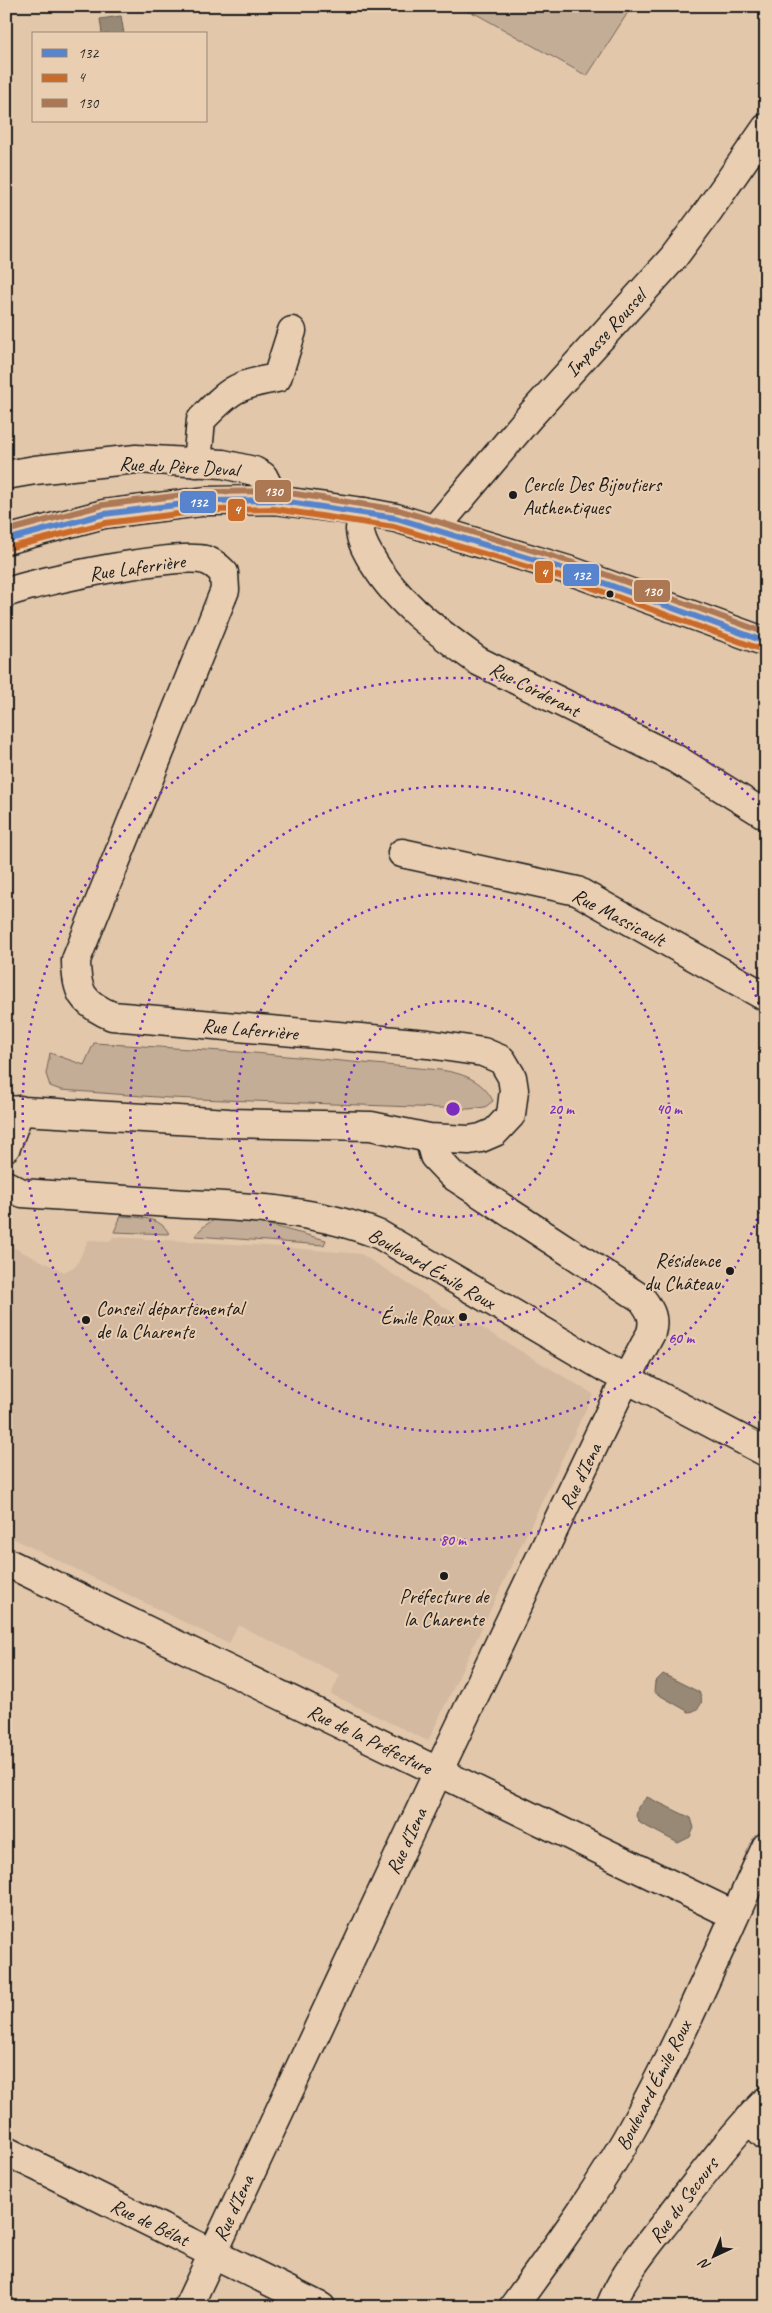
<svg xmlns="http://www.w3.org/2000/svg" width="772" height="2313" font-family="Caveat,sans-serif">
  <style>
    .built { fill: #d2b9a0 }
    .green { fill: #c4ad96; stroke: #706459 }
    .water { fill: #988876; stroke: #665d52 }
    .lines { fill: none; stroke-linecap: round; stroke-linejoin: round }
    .pedestrian-casing { stroke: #1c1c1c; stroke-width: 31 }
    .minor-casing { stroke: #1c1c1c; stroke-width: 31 }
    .secondary-casing { stroke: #1c1c1c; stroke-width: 31 }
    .pedestrian { stroke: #eaceb1; stroke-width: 28 }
    .minor { stroke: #eaceb1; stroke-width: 28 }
    .secondary { stroke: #eaceb1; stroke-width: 28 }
    .bus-1-casing { stroke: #eaceb1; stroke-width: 10 }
    .bus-2-casing { stroke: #eaceb1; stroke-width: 10 }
    .bus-3-casing { stroke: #eaceb1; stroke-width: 10 }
    .bus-1 { stroke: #5784cc; stroke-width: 6 }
    .bus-2 { stroke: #c96b29; stroke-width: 6 }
    .bus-3 { stroke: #ac7854; stroke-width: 6 }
    .ring { fill: none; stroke: #7b2cbf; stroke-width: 2.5; stroke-dasharray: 2.5 5 }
    .poi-dot { fill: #1c1c1c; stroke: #eaceb1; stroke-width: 2 }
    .labels { text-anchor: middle; stroke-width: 4; stroke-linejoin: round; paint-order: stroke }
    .street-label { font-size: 20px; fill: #1c1c1c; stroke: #eaceb1 }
    .poi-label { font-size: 20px; fill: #1c1c1c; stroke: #eaceb1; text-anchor: start }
    .centre { fill: #7b2cbf; stroke: #eaceb1; stroke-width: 2.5 }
    .ring-label { font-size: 15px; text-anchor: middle; font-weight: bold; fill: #7b2cbf; stroke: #eaceb1; stroke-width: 4; stroke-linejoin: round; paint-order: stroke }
    .line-badge { stroke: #eaceb1; stroke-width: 2 }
    .badge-label { font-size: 14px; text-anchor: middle; font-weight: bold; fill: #fff }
  </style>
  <rect width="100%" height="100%" fill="#e2c7ab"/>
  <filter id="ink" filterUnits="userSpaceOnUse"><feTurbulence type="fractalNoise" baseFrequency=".02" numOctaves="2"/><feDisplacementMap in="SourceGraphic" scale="10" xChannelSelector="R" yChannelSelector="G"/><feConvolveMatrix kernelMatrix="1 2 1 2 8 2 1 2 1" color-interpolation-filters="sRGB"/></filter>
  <g filter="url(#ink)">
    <path class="built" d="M113 1237 268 1246 361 1254 468 1322 470 1321 593 1394 428 1741 331 1694 340 1675 238 1625 229 1644 6 1535V1244L64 1272 76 1266 88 1240 110 1241Z"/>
    <path class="green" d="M449 6H632L587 76 476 14Z
      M94 1043 254 1053 440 1070C462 1073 483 1080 493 1101L485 1107 469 1109 170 1098 61 1090 50 1086 46 1074 50 1053 84 1065Z
      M121 1216C138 1218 161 1216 169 1234L114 1232Z
      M228 1216 246 1219 326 1240 324 1245 195 1236C205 1223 212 1220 228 1216Z"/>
    <path class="water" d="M121 16 124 34H102L100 19Z
      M663 1674 699 1692C705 1701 700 1711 689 1712L654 1692 655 1682Z
      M647 1797 691 1818 694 1828 690 1837 678 1843 640 1823 636 1816 638 1807Z"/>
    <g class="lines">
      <g class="pedestrian-casing">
        <path id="pedestrian" d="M197 463 201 420C230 390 235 385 277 378L292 331"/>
      </g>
      <g class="minor-casing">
        <path id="minor" d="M6 475 35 470 136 459 223 464 254 471 263 476 275 500
          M364 512C363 518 360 524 360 530 360 539 365 548 369 555 394 601 437 631 478 661L676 759 766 815
          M434 530 530 416 673 258 709 210 766 128
          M6 593C36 581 178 552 205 560 213 562 219 568 224 573L225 590 76 960C76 992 82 1003 112 1016L428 1044 483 1052 502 1060 512 1077 514 1090 511 1115 495 1132 481 1138 469 1140 429 1138 371 1126 229 1123 6 1110
          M402 853 577 891 766 997
          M6 1147 20 1110
          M6 1185 22 1193C77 1197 131 1200 186 1204 251 1207 319 1210 380 1235L604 1367 766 1452
          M6 1562 734 1915
          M748 2119 766 2136
          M6 2151 321 2307
          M188 2307 438 1772 617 1397 651 1333C655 1318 651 1311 642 1299L452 1175 434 1156 429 1138
          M513 2307C558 2245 602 2185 638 2118 686 2030 724 1938 766 1847
          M610 2307C623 2274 647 2246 669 2218 700 2178 730 2137 766 2101"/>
      </g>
      <g class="secondary-casing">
        <path id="secondary" d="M6 540 104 514 208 501 275 500 364 512 396 518 571 571 766 642"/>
      </g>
      <use href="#pedestrian" class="pedestrian"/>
      <use href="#minor" class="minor"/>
      <use href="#secondary" class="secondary"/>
      <g class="bus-1-casing">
        <path id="bus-1" d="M6 540 104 514 208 501 275 500 396 518 571 571 766 642"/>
      </g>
      <g class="bus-2-casing">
        <path id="bus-2" d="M8 548 106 523 209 510 274 509 394 527 568 579 763 650"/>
      </g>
      <g class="bus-3-casing">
        <path id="bus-3" d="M6 531 103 505 207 492 276 491 399 510 574 563 766 633"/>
      </g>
      <use href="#bus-1" class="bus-1"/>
      <use href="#bus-2" class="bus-2"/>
      <use href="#bus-3" class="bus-3"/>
    </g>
  </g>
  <g class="ring">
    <circle cx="453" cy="1109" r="108"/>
    <circle cx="453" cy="1109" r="216"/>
    <path d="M766 1190A323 323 0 1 1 766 1028"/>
    <path d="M766 1406A431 431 0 1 1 766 812"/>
  </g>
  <g class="poi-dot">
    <circle cx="513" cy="495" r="5"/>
    <circle cx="610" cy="594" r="4.5"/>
    <circle cx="730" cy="1271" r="5"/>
    <circle cx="463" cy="1317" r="5"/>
    <circle cx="86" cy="1320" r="5"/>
    <circle cx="444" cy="1576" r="5"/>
  </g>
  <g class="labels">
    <g class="street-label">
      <text transform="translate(605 333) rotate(-48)" y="7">Impasse Roussel</text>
      <text transform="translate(179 466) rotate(3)" y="7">Rue du Père Deval</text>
      <text transform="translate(137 567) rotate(-8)" y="7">Rue Laferrière</text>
      <text transform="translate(535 689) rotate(27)" y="7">Rue Corderant</text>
      <text transform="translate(619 917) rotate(28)" y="7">Rue Massicault</text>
      <text transform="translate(250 1029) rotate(5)" y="7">Rue Laferrière</text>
      <text transform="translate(432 1268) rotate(30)" y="7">Boulevard Émile Roux</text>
      <text transform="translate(580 1476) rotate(-64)" y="7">Rue d'Iena</text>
      <text transform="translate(370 1739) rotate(26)" y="7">Rue de la Préfecture</text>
      <text transform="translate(406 1841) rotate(-65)" y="7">Rue d'Iena</text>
      <text transform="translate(653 2085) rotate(-63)" y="7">Boulevard Émile Roux</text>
      <text transform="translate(683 2200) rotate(-53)" y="7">Rue du Secours</text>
      <text transform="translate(233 2208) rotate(-65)" y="7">Rue d'Iena</text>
      <text transform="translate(150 2222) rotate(26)" y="7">Rue de Bélat</text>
    </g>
    <g class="poi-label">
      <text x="523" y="491">Cercle Des Bijoutiers<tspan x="523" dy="23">Authentiques</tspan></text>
      <text x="720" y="1267" text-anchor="end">Résidence<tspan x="720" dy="23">du Château</tspan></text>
      <text x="96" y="1315">Conseil départemental<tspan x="96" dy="23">de la Charente</tspan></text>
      <text x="453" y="1324" text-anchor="end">Émile Roux</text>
      <text x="444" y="1603" text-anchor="middle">Préfecture de<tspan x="444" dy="23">la Charente</tspan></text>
    </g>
  </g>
  <circle cx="453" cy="1109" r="8" class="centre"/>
  <g class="ring-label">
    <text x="561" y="1114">20 m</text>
    <text x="669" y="1114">40 m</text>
    <text x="681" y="1343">60 m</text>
    <text x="453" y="1545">80 m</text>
  </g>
  <g class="line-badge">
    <rect x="254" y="479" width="38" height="24" rx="5" fill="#ac7854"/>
    <rect x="179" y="490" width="38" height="24" rx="5" fill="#5784cc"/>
    <rect x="227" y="498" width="19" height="24" rx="5" fill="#c96b29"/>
    <rect x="534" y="560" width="20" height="24" rx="5" fill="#c96b29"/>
    <rect x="562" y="563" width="38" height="24" rx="5" fill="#5784cc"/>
    <rect x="633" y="579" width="38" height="24" rx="5" fill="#ac7854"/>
  </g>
  <g class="badge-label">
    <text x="273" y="496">130</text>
    <text x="198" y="507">132</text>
    <text x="237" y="514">4</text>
    <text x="544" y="577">4</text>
    <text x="581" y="580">132</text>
    <text x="652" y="596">130</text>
  </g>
  <rect width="772" height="2313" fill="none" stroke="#eaceb1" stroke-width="25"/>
  <rect x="12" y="12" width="747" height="2288" fill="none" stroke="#1c1c1c" stroke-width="2" filter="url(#ink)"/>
  <rect x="32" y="32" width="175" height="90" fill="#eaceb1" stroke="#988775"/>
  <rect x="42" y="49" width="25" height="8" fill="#5784cc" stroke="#988775"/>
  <text x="78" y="58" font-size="15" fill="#1c1c1c">132</text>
  <rect x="42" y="74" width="25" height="8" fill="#c96b29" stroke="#988775"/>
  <text x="78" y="82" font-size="15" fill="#1c1c1c">4</text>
  <rect x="42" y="99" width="25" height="8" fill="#ac7854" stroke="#988775"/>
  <text x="78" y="108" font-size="15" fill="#1c1c1c">130</text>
  <g transform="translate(714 2256) rotate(224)" stroke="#eaceb1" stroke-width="4" paint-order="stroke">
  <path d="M0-4L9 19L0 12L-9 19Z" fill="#1c1c1c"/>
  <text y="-8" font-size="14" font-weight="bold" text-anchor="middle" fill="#1c1c1c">N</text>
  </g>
</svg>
